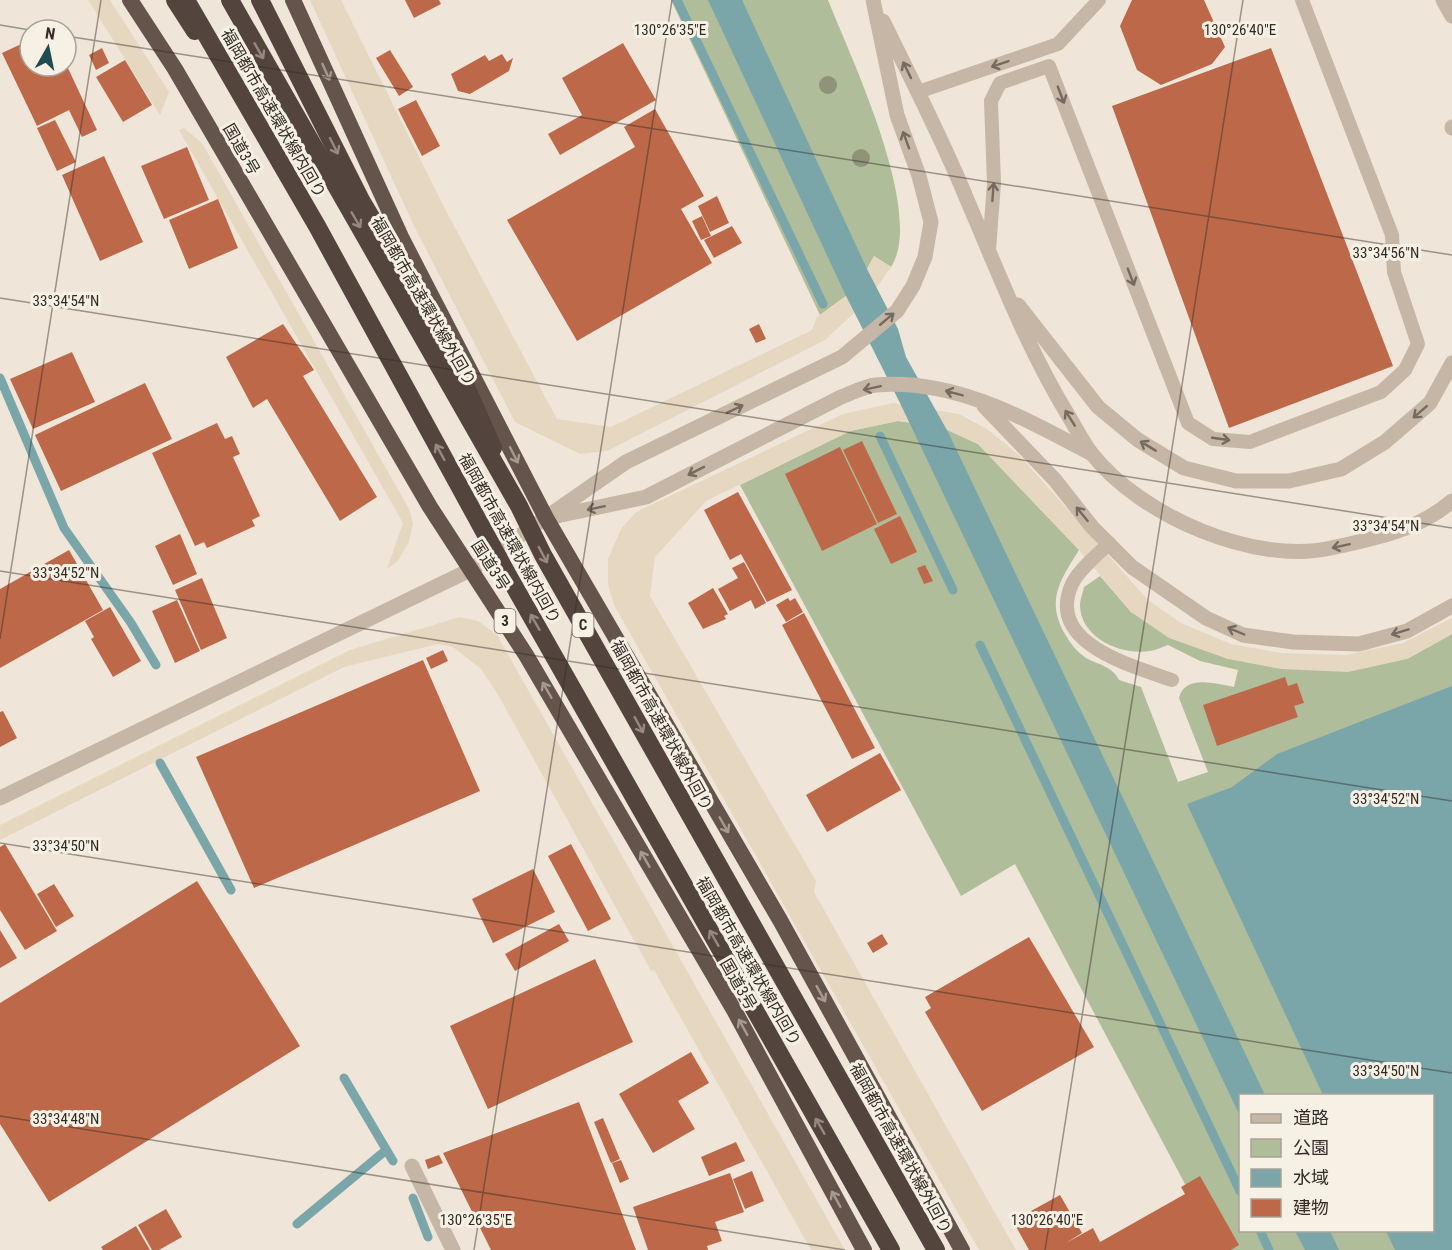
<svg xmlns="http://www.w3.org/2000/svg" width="1452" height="1250" font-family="'Roboto Condensed','Noto Sans JP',sans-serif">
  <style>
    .green { fill: #b0bd9a; fill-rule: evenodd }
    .plaza { fill: #e6d7c1 }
    .water { fill: #7aa6aa }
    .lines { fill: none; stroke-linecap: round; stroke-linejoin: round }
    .stream { stroke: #7aa6aa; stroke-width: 9 }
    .building { fill: #bd6949 }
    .service { stroke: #c6b6a6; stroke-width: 14 }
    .minor { stroke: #c6b6a6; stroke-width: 15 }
    .tertiary { stroke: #c6b6a6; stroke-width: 15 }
    .trunk { stroke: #64544b; stroke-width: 16 }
    .motorway { stroke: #53453e; stroke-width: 18 }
    .motorway-bridge { stroke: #53453e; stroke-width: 18 }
    .tree { fill: #8f937a }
    .oneway { stroke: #958981 }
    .oneway2 { stroke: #756a60 }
    .oneway3 { stroke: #a69a90 }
    .ticks { fill: none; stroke: #332b26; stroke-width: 1.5; stroke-opacity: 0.45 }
    .labels { text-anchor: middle; stroke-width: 6; stroke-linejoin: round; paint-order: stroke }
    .shield { fill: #f7f0e5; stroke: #6e665f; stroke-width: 1.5 }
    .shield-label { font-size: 15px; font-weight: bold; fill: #332b26 }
    .street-label { font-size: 16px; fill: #332b26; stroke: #f7f0e5 }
    .ticks-label { font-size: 15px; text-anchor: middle; fill: #332b26; stroke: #f7f0e5; stroke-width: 6; stroke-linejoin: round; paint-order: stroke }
  </style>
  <rect width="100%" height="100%" fill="#efe6d9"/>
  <path class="green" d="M671 0H828C850 56 926 213 891 267L874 256 857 288 820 315Z
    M898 421 941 427 978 444 1079 550C1061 579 1045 600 1065 634 1070 643 1077 652 1086 658 1099 665 1112 666 1119 680L1141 687 1178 782 1208 772 1179 698C1185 674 1216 684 1234 687L1238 670 1200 661 1168 645C1162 647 1156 650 1150 651 1122 656 1080 638 1080 605 1080 599 1083 593 1084 587L1100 576 1131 612 1228 659H1407L1452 634V1250H1220L1015 864 961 896 740 485 850 431ZM1240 1096H1432V1230H1240Z"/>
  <path class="plaza" d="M88 0H110L169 92 160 115Z
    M310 0H341L443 205 557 419 611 427 812 330 817 317 857 288 874 256 891 267 869 299 825 340 607 451 580 454 515 422 414 226Z
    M184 128 202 143 409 509 413 523 409 542 398 561 387 569 403 523 179 130Z
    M893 403 959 414 987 429 1020 456 1148 600 1181 623 1231 644 1282 653 1346 655 1403 643 1452 618V634L1407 659 1348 672 1281 669 1228 659 1169 638 1131 612 1079 550 978 444 941 427 898 421 850 431 706 501 655 557 650 596 816 881 814 892 1016 1250H979L614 605 608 584V559L621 529 636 512 843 414Z
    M460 617 478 621 497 635 845 1250H811L654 970 651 971 497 693 481 669 453 647 438 644 344 667 0 840V825L350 650Z"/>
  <path class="water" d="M708 0H742L868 271 898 329 906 357 948 432 1265 1095 1240 1096V1116L900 403 845 294Z
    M1452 686V1250H1395L1386 1231 1432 1230V1096L1323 1095 1187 804 1232 787 1277 754Z
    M1295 1231H1330L1339 1250H1305Z"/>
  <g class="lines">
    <path class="stream" d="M677 0 823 304
      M0 378 64 528 131 623 156 665
      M880 436 953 590
      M980 645 1240 1191
      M160 763 231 890
      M344 1078 393 1161
      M413 1198 428 1237
      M297 1224 385 1151
      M1260 1230 1269 1250"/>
  </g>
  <path class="building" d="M405 0H439L441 4 414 18Z
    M1132 0H1204L1225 47 1212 64 1161 85 1137 70 1120 26Z
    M30 40V66H67L97 130 82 137 69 110 37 126 2 53Z
    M623 43 656 100 560 155 548 134 582 115 562 78Z
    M102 48 109 63 96 70 89 55Z
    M1271 48 1393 366 1229 428 1112 106Z
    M390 50 413 87 399 96 376 58Z
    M502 54 507 62 513 58 509 71 470 94 458 91 451 74 485 55 489 61Z
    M125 60 152 105 123 122 96 77Z
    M416 100 440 146 422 156 398 109Z
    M655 109 704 196 681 209 712 263 577 341 507 220 635 147 624 127Z
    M55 120 76 162 57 171 37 128Z
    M187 147 209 200 164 219 141 166Z
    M104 156 143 242 100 261 62 175Z
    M717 196 729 223 710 232 698 206Z
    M218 199 238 248 189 269 169 220Z
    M702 216 711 236 701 240 692 221Z
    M732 226 742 243 714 258 704 240Z
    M283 324 314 370 303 376 377 497 340 521 267 399 253 408 226 357Z
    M759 324 766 339 756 343 749 329Z
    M72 352 95 402 33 429 10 379Z
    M145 383 172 439 61 491 35 435Z
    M217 423 225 439 232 436 240 454 233 457 260 516 252 520 255 526 207 548 204 542 195 546 152 453Z
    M862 441 897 514 878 523 843 450Z
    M840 447 877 524 822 551 785 474Z
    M738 492 792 590 767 602 741 554 730 560 704 510Z
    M900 516 917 552 891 564 874 529Z
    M180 534 197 574 173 585 155 546Z
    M69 550 103 610 0 668V589Z
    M744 562 766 603 755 609 751 600 730 611 718 589 738 578 732 568Z
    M925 565 933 581 924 584 917 568Z
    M202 578 227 638 201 650 175 590Z
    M713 588 728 614 724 616 726 619 703 629 688 603Z
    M788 598 790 601 795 598 803 612 786 622 776 605Z
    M177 600 200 651 175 663 152 611Z
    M110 607 141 661 113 677 91 639 94 637 85 621Z
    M804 613 875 748 852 759 782 625Z
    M443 650 448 661 431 669 426 658Z
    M423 660 480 791 254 888 196 757Z
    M1285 677 1288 686 1297 683 1304 703 1294 706 1298 717 1217 746 1203 705Z
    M3 711 17 738 0 747V712Z
    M880 753 901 790 827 832 806 795Z
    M5 844 57 931 25 950 0 910V847Z
    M571 844 611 919 588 931 548 856Z
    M533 869 555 912 493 943 472 899Z
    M197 881 300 1046 49 1202 0 1124V1003Z
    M54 884 74 916 56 927 37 894Z
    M559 924 569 941 515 971 505 954Z
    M0 930 17 958 0 968Z
    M882 934 888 944 873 953 867 943Z
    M1029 937 1094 1047 982 1111 925 1012 931 1008 925 997Z
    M595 959 633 1042 488 1109 450 1026Z
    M691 1052 709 1083 678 1101 695 1129 653 1153 619 1094Z
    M579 1102 636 1250H491L443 1153Z
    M603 1118 620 1159 611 1163 594 1122Z
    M736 1142 745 1161 709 1176 701 1157Z
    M439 1155 443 1163 428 1169 425 1160Z
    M621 1160 629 1179 620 1183 612 1163Z
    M752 1171 764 1201 745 1209 733 1179Z
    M730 1173 744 1212 715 1222 722 1241 707 1246 708 1250H648L633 1207Z
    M1200 1176 1239 1245 1231 1250H1029L1013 1221 1060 1195 1082 1233 1066 1243 1093 1228 1100 1242 1185 1194 1181 1187Z
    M166 1209 182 1237 159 1250H152L138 1225Z
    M136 1226 150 1250H103L101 1247Z"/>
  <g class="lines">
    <path class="service" d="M918 92 1058 44 1099 0
      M989 250 994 183 991 101 1000 83 1049 66 1188 423 1213 439 1250 442 1381 392 1405 370 1418 344 1394 272 1392 235 1302 0
      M1109 543C1098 555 1079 569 1072 584 1045 644 1133 666 1172 680"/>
    <path class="minor" d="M412 1166 453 1250"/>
    <path class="tertiary" d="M1443 0 1452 16
      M883 21C912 81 943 140 968 202 999 274 1027 348 1068 415 1076 428 1083 443 1092 454 1141 516 1254 565 1331 548 1373 539 1419 530 1452 501
      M1452 127V128
      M1018 305 1098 407 1138 440 1184 468 1236 481H1289L1341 469 1385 442 1430 403 1452 363
      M984 406 1055 480 1092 527 1132 567 1206 618 1243 635 1293 642 1359 644 1407 631 1452 606
      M552 517 646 497 841 397C852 393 865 386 876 385 954 378 1026 419 1092 454
      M0 798 472 569 626 462 842 357 897 311 913 286 925 257 931 222 919 176 897 115 873 0"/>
    <path class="trunk" d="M130 0 175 69 430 507 526 655 734 1010 864 1250
      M293 0 402 239 546 518 780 920 962 1250"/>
    <path class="motorway" d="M175 0 195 31
      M260 0 362 202 446 342 493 448"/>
    <path class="motorway-bridge" d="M186 0 317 226 509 577 891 1250
      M230 0 519 506 543 555 936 1250"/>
  </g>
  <g class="tree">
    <circle cx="828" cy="85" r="9"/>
    <circle cx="861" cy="158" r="9"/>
  </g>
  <defs><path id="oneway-shaft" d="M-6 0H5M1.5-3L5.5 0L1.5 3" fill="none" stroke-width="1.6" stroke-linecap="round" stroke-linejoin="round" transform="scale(1.5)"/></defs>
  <g class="oneway">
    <use href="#oneway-shaft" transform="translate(259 51) rotate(60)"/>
    <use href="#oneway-shaft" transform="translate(334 146) rotate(63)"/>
    <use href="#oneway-shaft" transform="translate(356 220) rotate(60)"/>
    <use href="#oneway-shaft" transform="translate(440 452) rotate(-119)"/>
    <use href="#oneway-shaft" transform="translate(543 555) rotate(62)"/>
    <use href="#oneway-shaft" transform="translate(535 622) rotate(-120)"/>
    <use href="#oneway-shaft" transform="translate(639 725) rotate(61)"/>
    <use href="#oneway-shaft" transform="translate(714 938) rotate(-120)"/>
    <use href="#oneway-shaft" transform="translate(820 1126) rotate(-120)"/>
  </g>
  <g class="oneway2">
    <use href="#oneway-shaft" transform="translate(1000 64) rotate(161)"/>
    <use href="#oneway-shaft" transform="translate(907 70) rotate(-116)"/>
    <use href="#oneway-shaft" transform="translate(1061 95) rotate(69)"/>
    <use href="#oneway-shaft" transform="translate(906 140) rotate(-110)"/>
    <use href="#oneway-shaft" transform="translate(993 192) rotate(-86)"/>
    <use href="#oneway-shaft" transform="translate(1131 277) rotate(69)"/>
    <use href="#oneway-shaft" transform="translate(887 319) rotate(-40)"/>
    <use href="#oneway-shaft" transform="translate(872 388) rotate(168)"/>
    <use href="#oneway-shaft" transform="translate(954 393) rotate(-165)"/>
    <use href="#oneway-shaft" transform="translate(735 409) rotate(-26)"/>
    <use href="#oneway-shaft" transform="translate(1420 412) rotate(139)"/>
    <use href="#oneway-shaft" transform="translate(1070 418) rotate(-122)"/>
    <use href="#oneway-shaft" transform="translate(1221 439) rotate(8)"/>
    <use href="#oneway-shaft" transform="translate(1148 446) rotate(-149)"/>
    <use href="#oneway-shaft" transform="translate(696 471) rotate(153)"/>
    <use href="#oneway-shaft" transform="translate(596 508) rotate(168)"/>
    <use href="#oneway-shaft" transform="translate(1082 514) rotate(-129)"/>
    <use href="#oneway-shaft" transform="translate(1341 546) rotate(168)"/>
    <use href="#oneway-shaft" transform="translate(1236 631) rotate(-157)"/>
    <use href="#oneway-shaft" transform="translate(1400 632) rotate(163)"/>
  </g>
  <g class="oneway3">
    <use href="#oneway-shaft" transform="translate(326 72) rotate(66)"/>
    <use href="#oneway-shaft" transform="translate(514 455) rotate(63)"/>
    <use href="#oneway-shaft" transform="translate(547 690) rotate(-120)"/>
    <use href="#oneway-shaft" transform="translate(724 825) rotate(60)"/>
    <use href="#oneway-shaft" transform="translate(645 859) rotate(-120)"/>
    <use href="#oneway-shaft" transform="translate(821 994) rotate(61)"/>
    <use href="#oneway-shaft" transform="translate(743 1027) rotate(-119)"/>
    <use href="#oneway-shaft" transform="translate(836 1199) rotate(-119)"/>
  </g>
  <path class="ticks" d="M0 25 30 30M66 36 1452 255M0 298 1452 528M0 571 1452 801M0 639 101 0M0 843 1452 1073M0 1116 845 1250M474 1250 672 0M1045 1250 1243 0"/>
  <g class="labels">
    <g class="shield">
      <rect x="494.5" y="609" width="21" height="24" rx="4.5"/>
      <rect x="572.5" y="613" width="21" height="24" rx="4.5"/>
    </g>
    <g class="shield-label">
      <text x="505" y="626">3</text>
      <text x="583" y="630">C</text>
    </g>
    <g class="street-label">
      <text transform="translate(274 113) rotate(60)" y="6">福岡都市高速環状線内回り</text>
      <text transform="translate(242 149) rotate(60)" y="6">国道3号</text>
      <text transform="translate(424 301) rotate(60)" y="6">福岡都市高速環状線外回り</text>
      <text transform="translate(510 538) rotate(61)" y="6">福岡都市高速環状線内回り</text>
      <text transform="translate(491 565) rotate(57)" y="6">国道3号</text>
      <text transform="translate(662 725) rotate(61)" y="6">福岡都市高速環状線外回り</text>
      <text transform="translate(749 961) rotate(60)" y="6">福岡都市高速環状線内回り</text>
      <text transform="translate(739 984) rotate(60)" y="6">国道3号</text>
      <text transform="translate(901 1148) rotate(61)" y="6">福岡都市高速環状線外回り</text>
    </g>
  </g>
  <g class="ticks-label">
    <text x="670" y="35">130°26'35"E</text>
    <text x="1240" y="35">130°26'40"E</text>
    <text x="1386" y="258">33°34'56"N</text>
    <text x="66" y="306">33°34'54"N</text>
    <text x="1386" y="531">33°34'54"N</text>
    <text x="66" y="578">33°34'52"N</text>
    <text x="1386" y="804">33°34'52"N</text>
    <text x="66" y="851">33°34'50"N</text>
    <text x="1386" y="1076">33°34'50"N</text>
    <text x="66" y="1124">33°34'48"N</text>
    <text x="476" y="1225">130°26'35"E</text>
    <text x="1047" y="1225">130°26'40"E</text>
  </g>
  <rect x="1239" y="1094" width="195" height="138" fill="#f7f0e5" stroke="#a9a199" stroke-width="1.5"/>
  <rect x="1251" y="1114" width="30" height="9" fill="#c6b6a6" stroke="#a9a199" stroke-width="1.5"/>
  <text x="1293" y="1124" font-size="18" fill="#332b26">道路</text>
  <rect x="1251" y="1139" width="30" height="18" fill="#b0bd9a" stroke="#a9a199" stroke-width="1.5"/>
  <text x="1293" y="1154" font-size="18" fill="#332b26">公園</text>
  <rect x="1251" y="1169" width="30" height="18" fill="#7aa6aa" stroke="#a9a199" stroke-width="1.5"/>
  <text x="1293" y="1184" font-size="18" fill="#332b26">水域</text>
  <rect x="1251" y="1199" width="30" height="18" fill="#bd6949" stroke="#a9a199" stroke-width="1.5"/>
  <text x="1293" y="1214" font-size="18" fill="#332b26">建物</text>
  <g transform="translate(48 48) rotate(9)"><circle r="28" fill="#f7f0e5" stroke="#a9a199" stroke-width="1.5"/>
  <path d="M0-4.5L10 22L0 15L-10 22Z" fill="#1f4c51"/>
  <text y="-9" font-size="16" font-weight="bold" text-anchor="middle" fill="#332b26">N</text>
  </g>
</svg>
